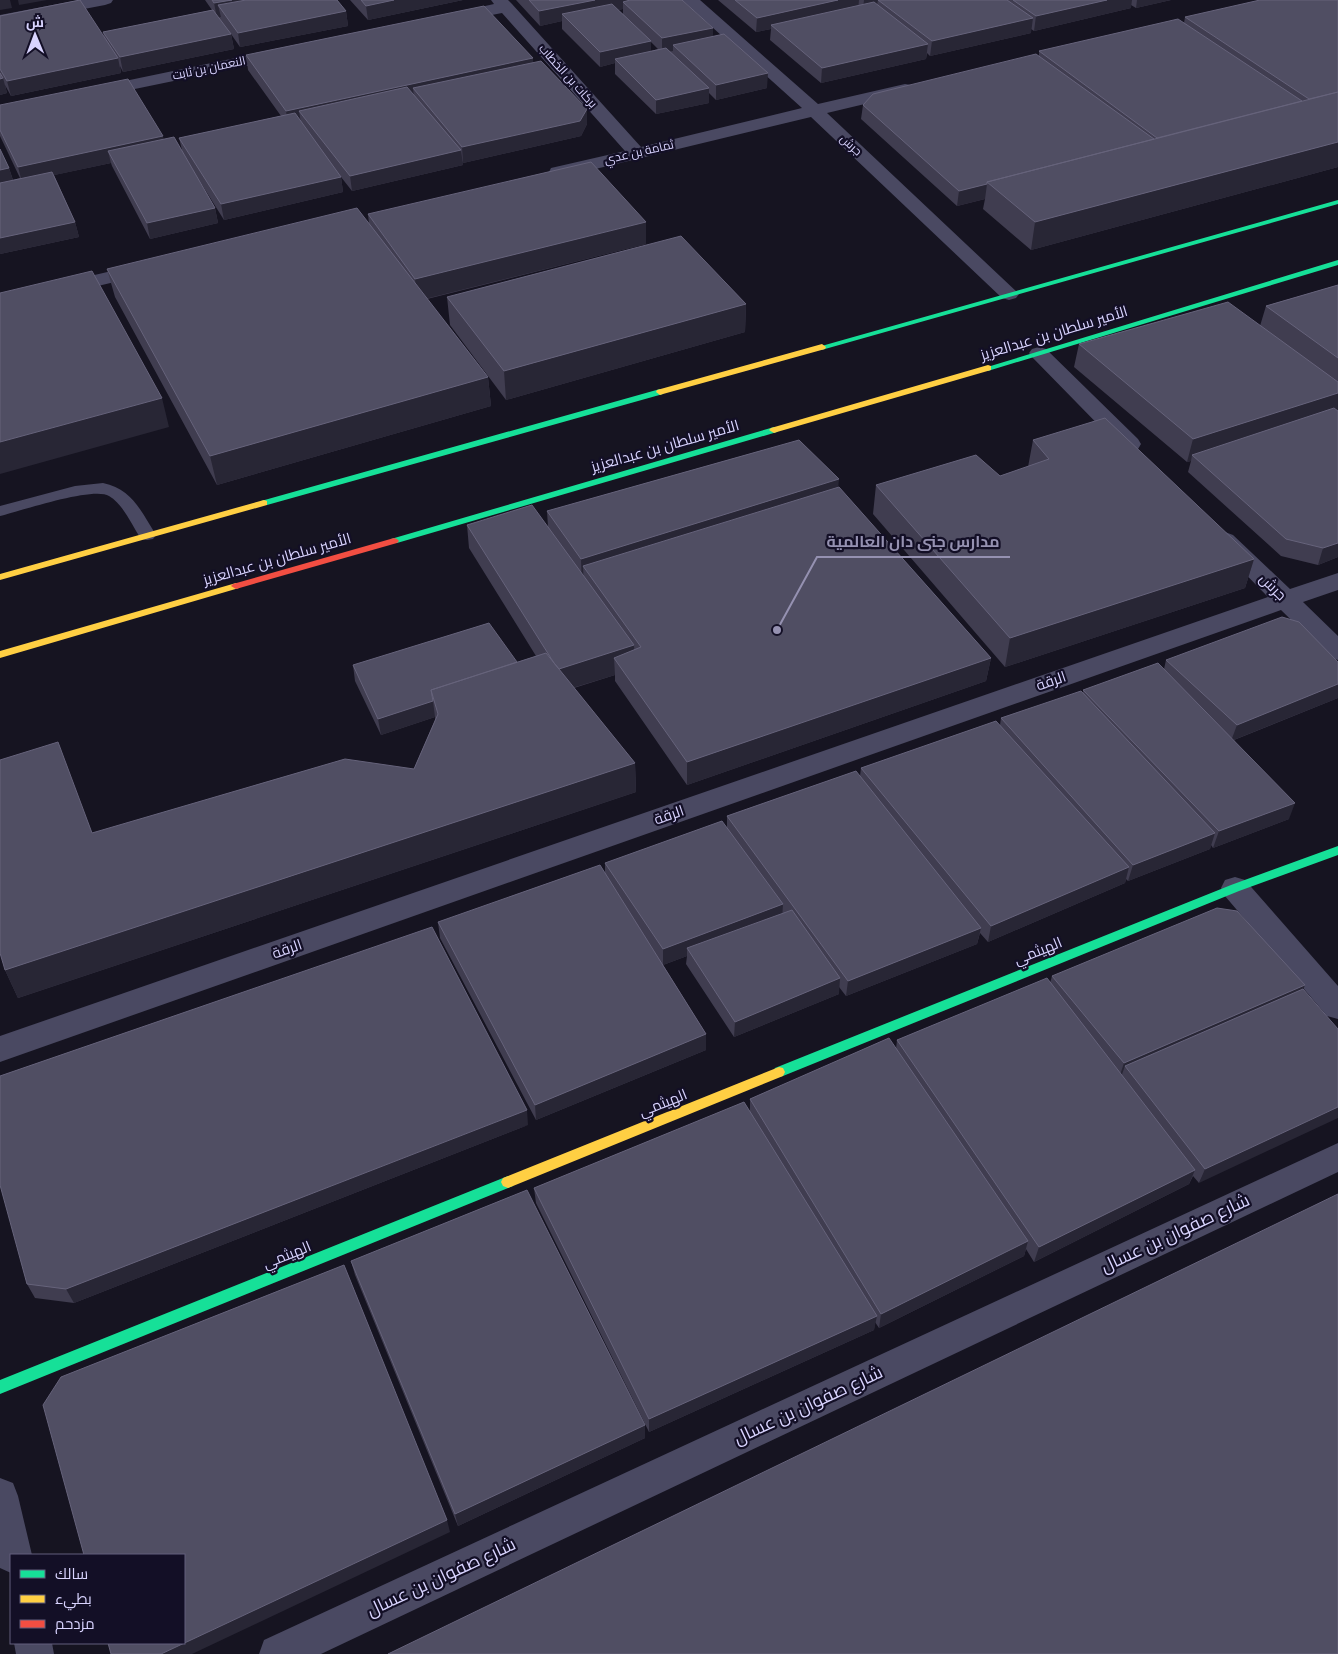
<svg xmlns="http://www.w3.org/2000/svg" width="1338" height="1654" font-family="'IBM Plex Sans',Cairo,sans-serif">
  <style>
    .lines { fill: none; stroke-linecap: round; stroke-linejoin: round }
    .lane { fill: #4a4962; fill-rule: evenodd }
    .street { fill: #4a4962; fill-rule: evenodd }
    .fast { fill: #16e098; fill-rule: evenodd }
    .slow { fill: #ffcf43; fill-rule: evenodd }
    .jam { fill: #f24e42; fill-rule: evenodd }
    .wall { fill: #403d50; fill-rule: evenodd }
    .shaded-wall { fill: #282635 }
    .building { fill: #504e63; stroke: #66637b }
    .labels { text-anchor: middle; stroke-width: 4.5; stroke-linejoin: round; paint-order: stroke }
    .far-street-label { font-size: 12px; fill: #d9d4ff; stroke: #130f26 }
    .street-label { font-size: 15px; fill: #d9d4ff; stroke: #130f26 }
    .near-street-label { font-size: 18px; fill: #d9d4ff; stroke: #130f26 }
    .leader { fill: none; stroke: #9591b1; stroke-width: 2 }
    .callout-dot { fill: #9591b1; stroke: #130f26; stroke-width: 2 }
    .callout-label { font-size: 16px; text-anchor: middle; font-weight: bold; fill: #9591b1; stroke: #130f26; stroke-width: 4.5; stroke-linejoin: round; paint-order: stroke }
  </style>
  <rect width="100%" height="100%" fill="#161421"/>
  <g class="lines">
    <path class="lane" d="M103 483C132 489 141 511 156 535L153 539 147 540 141 539C131 524 124 505 109 496 94 486 20 511 0 516V506L75 486Z"/>
    <path class="street" d="M79 0H113L111 3 105 5 0 25V15Z
      M491 0H508L512 4 641 147 802 108 682 0H700L818 104 905 84 911 85 914 89 911 93 827 113 1019 294 1016 298 1009 300 1002 298 811 117 558 178 551 176 549 172 551 168 625 151 502 13 451 23 445 21 443 18 445 15 494 4Z
      M284 48 290 49 292 53 290 57 96 97 90 96 87 92 90 88 96 87Z
      M146 263 153 265 156 269 153 273 0 309V297Z
      M1039 347 1046 349 1138 439 1141 444 1138 449 1130 451 1122 449 1032 357 1029 353 1032 349Z
      M1225 532 1233 535 1290 589 1338 573V590L1303 602 1338 636V660L1329 657 1281 610 0 1062V1036L1268 597 1217 545 1213 540 1217 535Z
      M1235 877 1245 880 1338 986V1019L1327 1016 1225 896 1221 888 1225 880Z
      M1338 1143V1172L321 1654H259L264 1640Z
      M0 1478 13 1483 18 1496 32 1555H11V1573L0 1568Z
      M14 1643H52L54 1654H16Z"/>
    <path class="fast" d="M1338 200V204L825 349 822 350 818 347Z
      M1338 260V265L991 370 988 371 984 368Z
      M660 389 664 392 663 394 267 505H261L259 503 261 501Z
      M774 427 779 430 777 432 397 543H391L389 541 391 539Z
      M1338 846V855L1239 891 783 1076 779 1077 775 1076 773 1072 775 1068 1231 885Z
      M508 1176 513 1178 515 1182 513 1186 0 1394V1380Z"/>
    <path class="slow" d="M822 344 826 347 825 349 663 394 660 395 656 392 657 390Z
      M988 365 991 366V370L777 432 774 433 769 430 771 428Z
      M264 500 267 501V505L0 580V574Z
      M236 583 241 586 239 588 0 658V651Z
      M779 1067 783 1068 785 1072 783 1076 513 1186 508 1188 503 1186 501 1182 503 1178Z"/>
    <path class="jam" d="M394 538 397 539 399 541 397 543 236 589 231 586 233 584Z"/>
  </g>
  <path class="wall" d="M205 0H337L346 11 348 26 240 47 231 34 234 49 123 72 120 66 121 73 11 96 5 85 7 93 0 95V16L104 38 103 32 212 10Z
    M350 0H463L368 20Z
    M516 0H682L713 36 767 88 716 100 709 93V103L656 114 615 74V63L600 67 562 29V21L540 26ZM623 9V14L618 10ZM651 42 658 49 651 51Z
    M718 0H1171L1136 8 1131 5V8L1034 31 1031 29V33L930 56 927 53 926 59 821 83 770 40 771 29 756 32Z
    M1338 0V167L1031 250 983 209 985 199 957 206 861 119 863 105 1039 56V51L1184 23 1185 17Z
    M246 55 533 58V62L587 124 581 136 463 163 462 161 463 165 352 191 341 177 343 192 224 220 199 180 215 208 218 223 150 239 112 166 111 163 54 175 75 222 79 237 0 254V149L9 168 13 180 20 178 0 136V105L164 139 182 150 179 138 281 116 248 70Z
    M368 214 646 244 427 299 488 377 491 406 217 485 115 297 107 269 369 224Z
    M1338 285V557L1318 565 1281 556 1188 472 1191 461 1187 462 1074 367 1079 344 1260 326 1266 306Z
    M447 297 746 304 745 332 506 400 450 325Z
    M1033 440 1254 559 1245 588 1005 667 873 514 876 485 1000 476 1028 467Z
    M838 487 991 658 986 681 687 785 615 681V675L574 688 635 763 636 792 18 998 5 970 92 833 414 769 435 720V717L381 735 355 681 353 665 517 662 536 656 469 548 467 525 548 527 547 511Z
    M1166 660 1338 662V698L1234 740 1289 819 1213 848 1211 845 1210 849 1128 881 1126 879 1125 883 988 942 980 933 977 944 846 996 839 987V994L734 1037 686 964 687 956 663 965 706 1034V1050L536 1120 440 938 438 922 605 873V863L727 827V816L860 776 861 768 1000 725 1001 718 1083 693V690L1164 669Z
    M1052 976 1305 985 1199 1183 1193 1176 1189 1184 1034 1262 1026 1249 1024 1256 879 1328 875 1322 874 1330 649 1432 536 1203 534 1188 750 1111V1099L896 1049 897 1040 1050 983Z
    M528 1125 74 1303 35 1298 27 1284Z
    M351 1261 645 1425V1438L458 1526 355 1275Z"/>
  <path class="shaded-wall" d="M0 0H10L12 8 0 10Z
    M18 0H47L19 5Z
    M232 0H309L218 5 221 17 217 18 214 3Z
    M394 0H463L368 20 366 6Z
    M595 0H663L623 2V9L568 20 562 14V21L540 26 539 11Z
    M838 0H859L858 10 771 25V29L756 32 757 18Z
    M864 0H900H878L877 5 863 8Z
    M1107 0H1132L1131 8 1034 31 1036 16Z
    M1137 0H1171L1136 8Z
    M346 11 348 26 240 47 238 33Z
    M1033 18 1031 33 930 56 932 41Z
    M713 28V42L673 45V51L662 53V38Z
    M231 34 234 49 123 72 120 57Z
    M651 41V55L615 59V63L600 67V52Z
    M928 44 926 59 821 83 822 68Z
    M118 58 121 73 11 96 7 81Z
    M533 58 534 73 413 88 414 98 299 111 301 123 288 126 286 111Z
    M768 73 767 88 716 100V85Z
    M3 78 7 93 0 95V79Z
    M709 88V103L656 114V100Z
    M587 109V124L581 136 463 163 462 147Z
    M163 136 166 151H108L111 163 22 182 18 167Z
    M1338 142V167L1031 250 1035 222Z
    M461 150 463 165 352 191 350 176Z
    M9 168 14 184 0 187V170Z
    M341 177 343 192 224 220 221 204Z
    M987 184 985 199 957 206 959 191Z
    M215 208 218 223 150 239 147 223Z
    M75 222 79 237 0 254V238Z
    M646 222V244L417 301 415 279Z
    M746 304 745 332 506 400 504 371Z
    M488 377 491 406 217 485 210 456Z
    M1338 393V409L1337 414 1192 455 1191 461 1187 462 1193 439Z
    M162 398 169 427 0 474V442Z
    M839 479 836 509 583 566 584 588H582L581 559Z
    M1338 543V557L1318 565 1323 548Z
    M1254 559 1245 588 1005 667 1010 638Z
    M634 645 635 669 614 658 615 675 559 692 558 669Z
    M991 658 986 681 687 785V762Z
    M1338 684V698L1231 741 1237 725Z
    M433 701 435 717 381 735 378 719Z
    M635 763 636 792 18 998 5 970Z
    M1295 803 1289 819 1213 848 1219 831Z
    M1215 833 1210 849 1128 881 1133 865Z
    M1129 867 1125 883 988 942 991 926Z
    M783 904 782 920 687 948V956L663 965V949Z
    M981 928 977 944 846 996 848 981Z
    M840 978 839 994 734 1037 735 1022Z
    M1305 985 1299 1001 1125 1066 1121 1077 1119 1078 1124 1063Z
    M706 1034V1050L536 1120 535 1105Z
    M1338 1107V1118L1199 1183 1205 1169Z
    M527 1110 528 1125 74 1303 66 1289Z
    M1195 1170 1189 1184 1034 1262 1039 1247Z
    M1028 1241 1024 1256 879 1328 881 1314Z
    M877 1316 874 1330 649 1432V1419Z
    M645 1425V1438L458 1526 455 1514Z
    M447 1520 450 1532 192 1654H161Z"/>
  <path class="building" d="M80 0 118 58 7 81 0 69V16Z
    M212 0H232L214 3Z
    M246 0H337L346 11 238 33 218 5Z
    M361 0H394L366 6Z
    M529 0H595L539 11Z
    M630 0H682L713 28 662 38 623 2Z
    M735 0H838L757 18Z
    M878 0H1007L1033 18 932 41Z
    M1013 0H1107L1036 16Z
    M1260 0H1338V92L1309 99 1185 17Z
    M874 2 928 44 822 68 771 25Z
    M612 4 651 41 600 52 562 14Z
    M484 6 533 58 286 111 246 55Z
    M213 10 231 34 120 57 103 32Z
    M1178 19 1302 101 1157 138 1039 51Z
    M724 34 768 73 716 85 673 45Z
    M666 48 709 88 656 100 615 59Z
    M1036 54 1154 139 987 182V184L959 191 863 105 873 94Z
    M541 61 587 109 580 121 462 147 413 88Z
    M0 73 3 78 0 79Z
    M128 79 163 136 18 167 0 130V105Z
    M407 87 461 150 350 176 299 111Z
    M1338 92V142L1035 222 987 182Z
    M295 113 341 177 221 204 179 138Z
    M174 137 215 208 147 223 108 151Z
    M0 149 9 168 0 170Z
    M591 162 646 222 415 279 368 214Z
    M52 172 75 222 0 238V183Z
    M357 208 488 377 210 456 107 269Z
    M681 236 746 304 504 371 447 297Z
    M92 271 162 398 0 442V293Z
    M1338 285V358L1266 306Z
    M1228 302 1338 382V393L1193 439 1079 344Z
    M1334 408 1338 411V543L1323 548 1286 539 1192 455Z
    M1105 418 1254 559 1010 638 876 485 976 455 1000 476 1049 459 1033 440Z
    M799 440 839 479 581 559 547 511Z
    M839 487 991 658 687 762 614 658 641 647 583 566Z
    M532 505 634 645 559 669 554 663 467 525Z
    M1282 617 1299 622 1338 662V684L1237 725 1166 660Z
    M489 623 517 662 431 690 433 701 378 719 353 665Z
    M546 653 635 763 5 970 0 953V760L58 742 92 833 345 759 414 769 438 714 431 690Z
    M1158 663 1295 803 1219 831 1083 690Z
    M1081 691 1215 833 1133 865 1001 718Z
    M996 721 1129 867 991 926 861 768Z
    M856 771 981 928 848 981 727 816Z
    M722 821 783 904 663 949 605 863Z
    M600 865 706 1034 535 1105 438 922Z
    M1217 908 1237 911 1305 985 1124 1063 1052 976Z
    M792 910 840 978 735 1022 687 948Z
    M432 927 527 1110 66 1289 27 1284 0 1185V1076Z
    M1047 978 1195 1170 1039 1247 897 1040Z
    M1303 989 1338 1029V1107L1205 1169 1125 1066Z
    M889 1038 1028 1241 881 1314 750 1099Z
    M744 1102 877 1316 649 1419 534 1188Z
    M527 1190 645 1425 455 1514 351 1261Z
    M1338 1194V1654H388Z
    M344 1265 447 1520 161 1654H111L108 1643H184V1555H84L43 1405 61 1377Z"/>
  <g class="labels">
    <g class="far-street-label">
      <text transform="translate(209 68) rotate(-12)" y="4">النعمان بن ثابت</text>
      <text transform="translate(568 76) rotate(48)" y="4">بركات بن الخطاب</text>
      <text transform="translate(851 145) rotate(43)" y="4">جرش</text>
      <text transform="translate(639 152) rotate(-13)" y="4">ثمامة بن عدي</text>
    </g>
    <g class="street-label">
      <text transform="translate(1054 333) rotate(-17)" y="5">الأمير سلطان بن عبدالعزيز</text>
      <text transform="translate(665 446) rotate(-16)" y="5">الأمير سلطان بن عبدالعزيز</text>
      <text transform="translate(277 559) rotate(-16)" y="5">الأمير سلطان بن عبدالعزيز</text>
      <text transform="translate(1273 587) rotate(45)" y="5">جرش</text>
      <text transform="translate(1051 681) rotate(-19)" y="5">الرقة</text>
      <text transform="translate(669 815) rotate(-19)" y="5">الرقة</text>
      <text transform="translate(287 949) rotate(-19)" y="5">الرقة</text>
      <text transform="translate(1038 951) rotate(-22)" y="5">الهيثمي</text>
      <text transform="translate(663 1103) rotate(-22)" y="5">الهيثمي</text>
      <text transform="translate(287 1255) rotate(-22)" y="5">الهيثمي</text>
    </g>
    <g class="near-street-label">
      <text transform="translate(1175 1233) rotate(-25)" y="6">شارع صفوان بن عسال</text>
      <text transform="translate(808 1405) rotate(-25)" y="6">شارع صفوان بن عسال</text>
      <text transform="translate(441 1577) rotate(-25)" y="6">شارع صفوان بن عسال</text>
    </g>
  </g>
  <path class="leader" d="M777 630L817 557H1010"/>
  <circle class="callout-dot" cx="777" cy="630" r="5"/>
  <g class="callout-label">
    <text x="913" y="547">مدارس جنى دان العالمية</text>
  </g>
  <rect x="10" y="1554" width="175" height="90" fill="#130f26" stroke="#625e7d"/>
  <rect x="20" y="1570" width="25" height="8" fill="#16e098" stroke="#625e7d"/>
  <text x="55" y="1579" font-size="15" fill="#d9d4ff">سالك</text>
  <rect x="20" y="1595" width="25" height="8" fill="#ffcf43" stroke="#625e7d"/>
  <text x="55" y="1604" font-size="15" fill="#d9d4ff">بطيء</text>
  <rect x="20" y="1620" width="25" height="8" fill="#f24e42" stroke="#625e7d"/>
  <text x="55" y="1629" font-size="15" fill="#d9d4ff">مزدحم</text>
  <g transform="translate(35 35) rotate(359)" stroke="#130f26" stroke-width="4" paint-order="stroke">
  <path d="M0-4L9 19L0 12L-9 19Z" fill="#d9d4ff"/>
  <text y="-8" font-size="14" font-weight="bold" text-anchor="middle" fill="#d9d4ff">ش</text>
  </g>
</svg>
